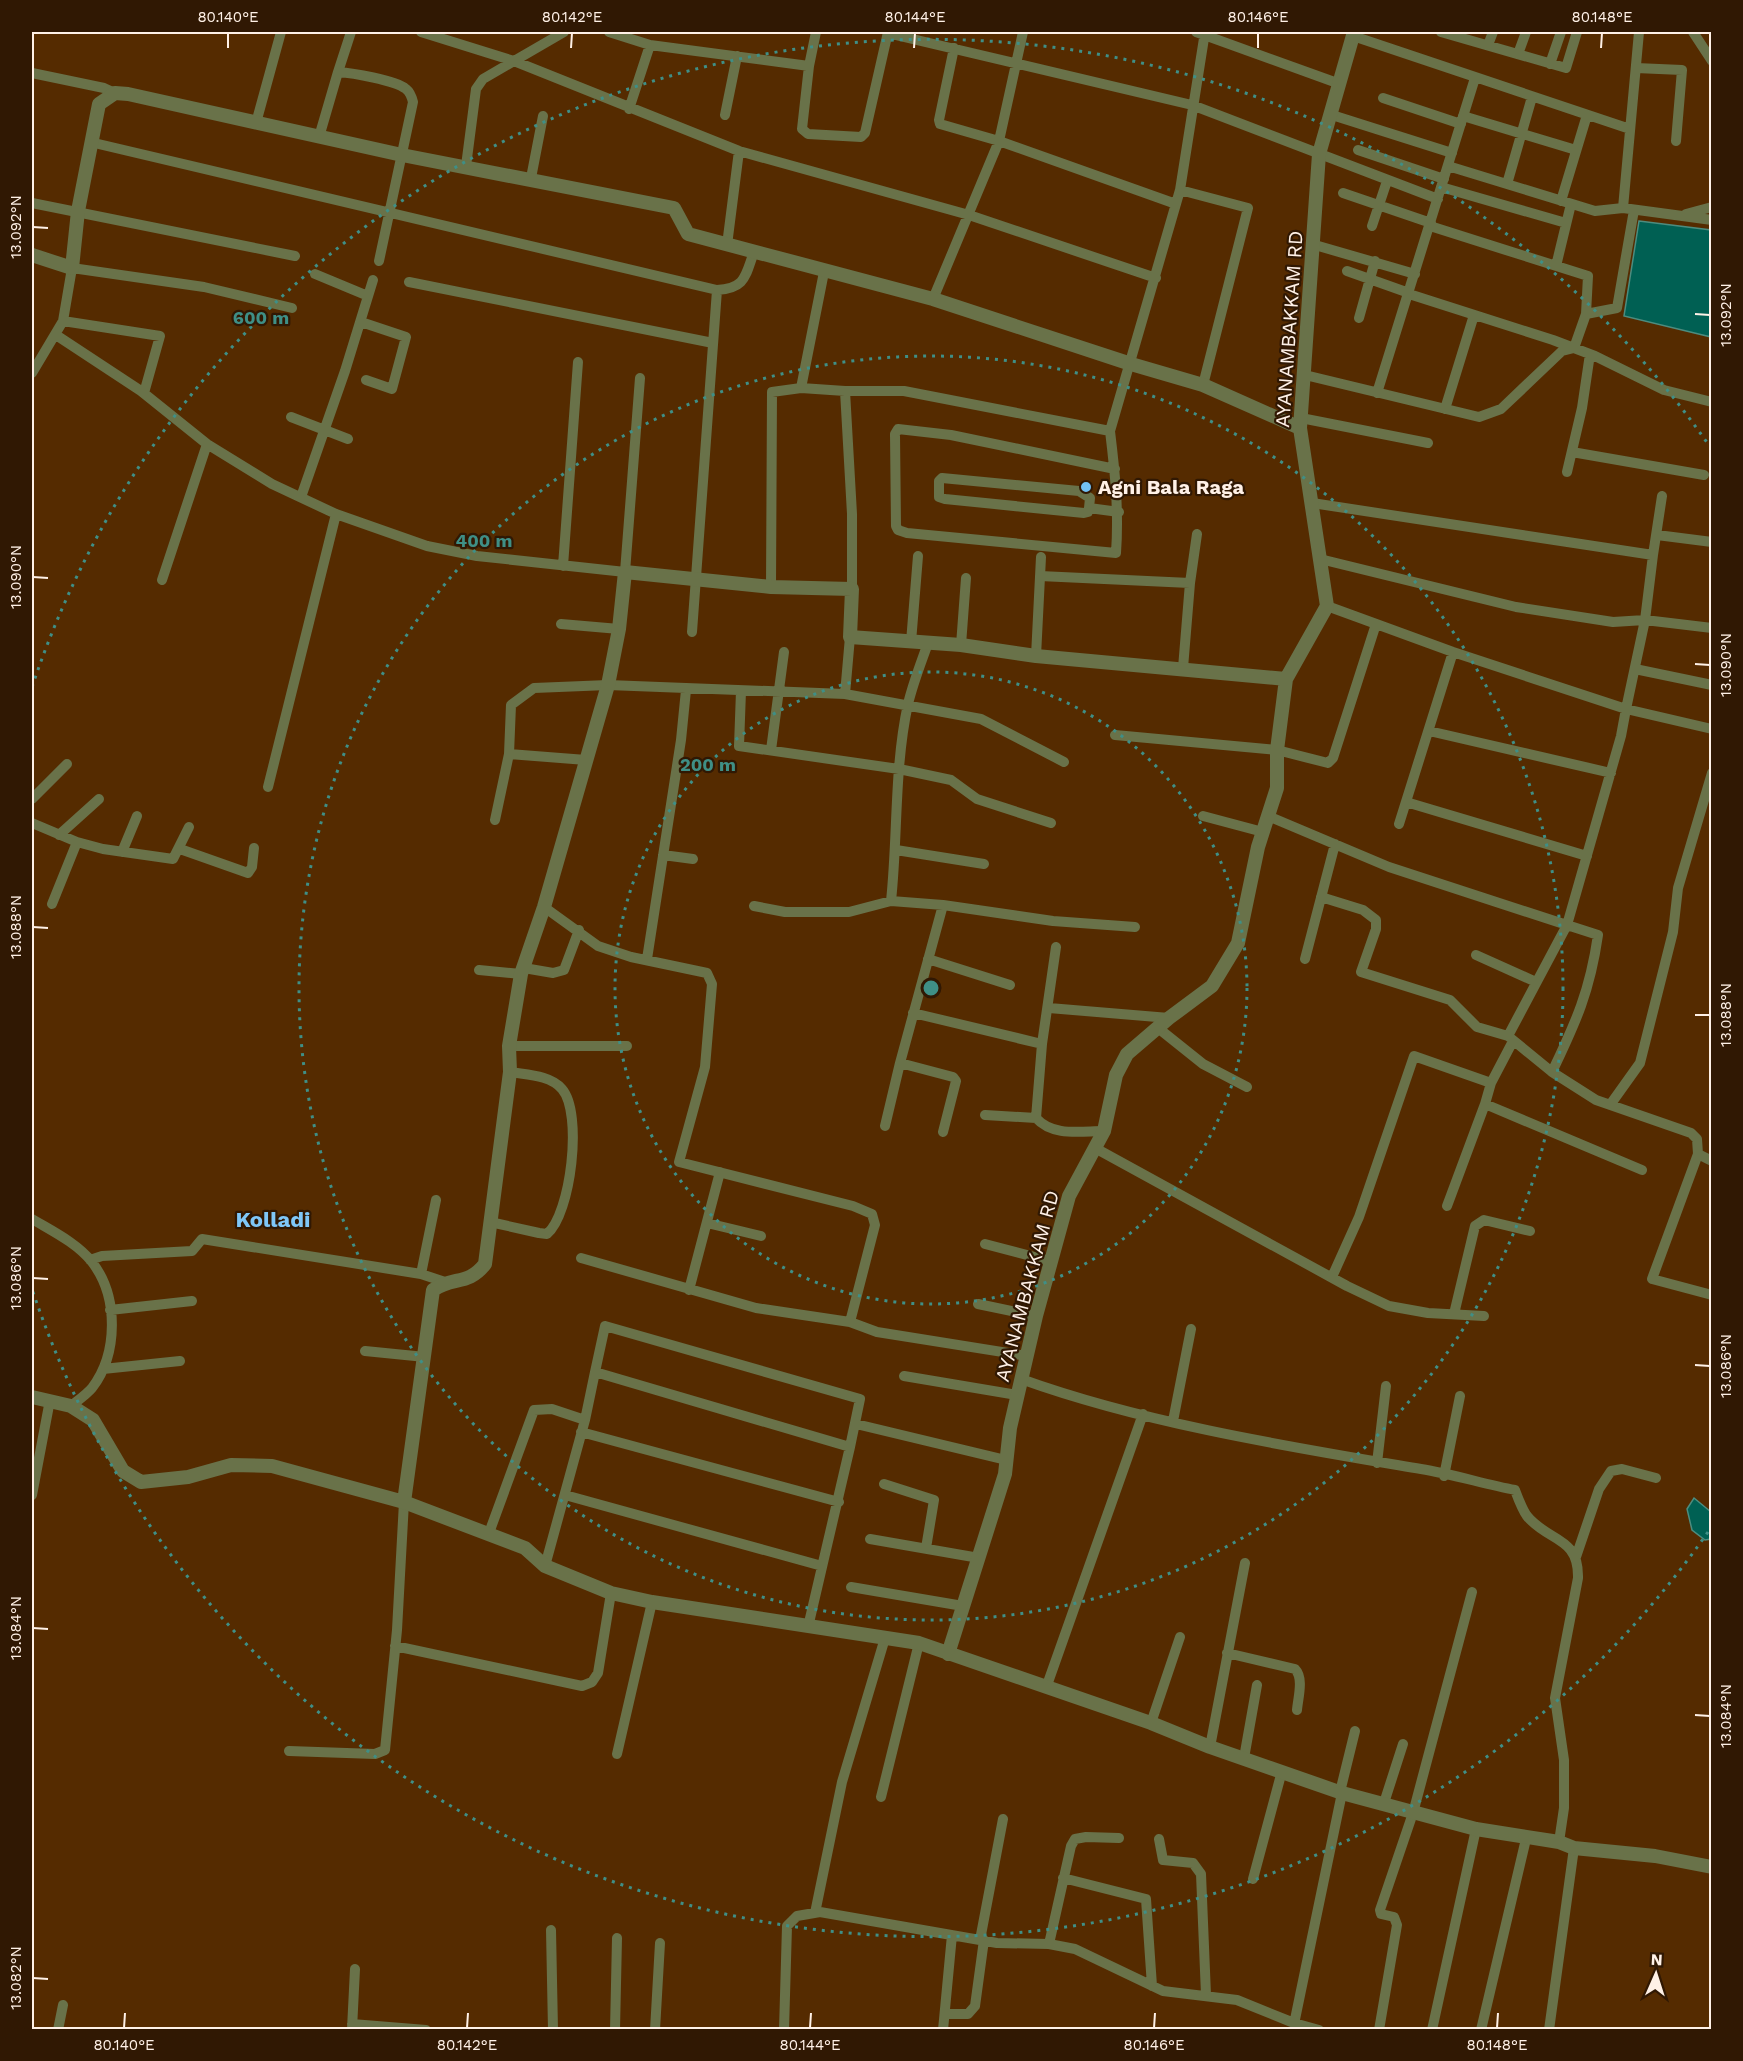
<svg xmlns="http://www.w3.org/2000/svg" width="1743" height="2061" font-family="'Work Sans',sans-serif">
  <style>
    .water { fill: #006053; stroke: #4c8c7f; stroke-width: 1.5 }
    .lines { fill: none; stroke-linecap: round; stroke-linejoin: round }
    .minor { stroke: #697249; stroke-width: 10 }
    .tertiary { stroke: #697249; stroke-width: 14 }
    .ticks { fill: none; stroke: #fff1e7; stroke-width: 2 }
    .ring { fill: none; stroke: #3f8f86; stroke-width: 3; stroke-dasharray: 3 6 }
    .poi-dot { fill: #72c1f5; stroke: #301803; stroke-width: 2 }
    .labels { text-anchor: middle; stroke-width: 4.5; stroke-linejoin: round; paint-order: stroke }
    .street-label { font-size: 20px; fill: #fff1e7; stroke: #301803 }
    .poi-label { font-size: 20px; font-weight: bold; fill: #fff1e7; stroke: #301803; text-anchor: start }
    .quarter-label { font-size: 22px; font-weight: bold; fill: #7fc7f8; stroke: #301803 }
    .centre { fill: #3f8f86; stroke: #301803; stroke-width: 3 }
    .ring-label { font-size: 18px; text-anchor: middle; font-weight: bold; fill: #3f8f86; stroke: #301803; stroke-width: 4.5; stroke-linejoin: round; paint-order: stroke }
    .neatline { fill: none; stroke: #fff1e7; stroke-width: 2 }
    .ticks-label { font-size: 15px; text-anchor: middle; fill: #fff1e7 }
  </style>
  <rect width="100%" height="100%" fill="#552b00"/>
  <path class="water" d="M1639 221 1711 230V337L1624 316Z
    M1694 1498 1711 1512V1539L1705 1540 1692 1530 1687 1509Z"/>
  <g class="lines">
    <path class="minor" d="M421 32 514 61 739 151 969 215 1156 278
      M609 32 650 45 809 66 816 32
      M1196 32 1340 84
      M1441 32 1566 68 1577 32
      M1639 32 1623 208 1712 220
      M1693 32 1712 61
      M887 33 1192 105 1438 199
      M1353 36 1630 129
      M1488 45 1493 32
      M954 48 939 120 940 124 999 141 1176 204
      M1518 54 1526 32
      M1550 64 1561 32
      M809 66 802 129 808 134 861 137 865 133 888 32
      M1636 68 1682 70 1676 141
      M338 72 351 32
      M32 73 104 88 115 93
      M1383 98 1461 124
      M629 109 650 45
      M725 115 737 56
      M1332 115 1452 153
      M1463 116 1576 150
      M256 123 281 32
      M319 137 338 72C352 73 395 80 406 89 410 92 412 98 413 102L379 261
      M90 142 717 290
      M1358 150 1444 179
      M466 166 476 89 483 79 564 32
      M1448 166 1595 211 1623 208
      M531 178 543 116
      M1507 184 1532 97
      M1441 187 1566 223
      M1180 190 1248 208 1203 385
      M1343 193 1431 223
      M1561 201 1587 115
      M32 203 295 256
      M1686 214 1712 207
      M1372 226 1387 181
      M1430 226 1588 276 1586 314
      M727 245 739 151
      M1315 245 1415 274
      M1556 266 1571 204
      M1347 271 1409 293
      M315 274 368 296
      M409 282 713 343
      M1409 294 1553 340 1595 356 1664 390 1712 402
      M933 299 999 141 1023 32
      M1359 318 1375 261
      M63 321 160 336 144 393
      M361 322 406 337 392 389 366 380
      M56 335 141 391 207 444 272 484 336 514 427 546 477 556 625 572 640 378
      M1574 348 1586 314 1617 308 1634 210
      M32 373 63 321 72 268 204 287 292 308
      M1305 375 1479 417 1501 409 1562 351 1574 348
      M801 388 845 391 852 514V589
      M845 391H904L1110 431
      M1377 393 1475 78
      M1445 409 1474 315
      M291 417 348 439
      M1301 418 1428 443
      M1572 452 1704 475
      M1115 469 951 435 898 429 895 434 896 526 898 530 907 533 1116 553C1119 511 1115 472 1110 431L1180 190 1205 32
      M1567 472 1582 408 1590 354
      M301 497 345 371 373 280
      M1312 503 1653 555 1645 620 1626 709 1712 729
      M1089 508 1088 512 1084 513 945 499 939 497V481L942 478 1079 491 1090 498 1089 508 1119 512
      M1657 535 1712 542
      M1653 555 1662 496
      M1320 559 1516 607 1613 622 1645 620 1712 628
      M563 566 578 362
      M1040 576 1190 583 1183 668
      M162 580 207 444
      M1190 583 1197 534
      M771 587 772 392 801 388 824 272
      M1327 606 1453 652 1626 709 1621 736 1567 925 1598 935C1590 991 1576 1022 1552 1072
      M561 624 619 629
      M692 632 717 290C746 288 745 276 754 252
      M911 642 918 556
      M961 645 966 578
      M1036 656 1041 557
      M1635 669 1712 685
      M741 691 739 746 899 769 951 780 977 799 1051 823
      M845 694 850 637
      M1429 731 1611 773
      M1115 735 1277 750 1328 763 1333 758 1376 624
      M771 750 784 652
      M509 754 586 760
      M268 787 336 514
      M32 799 67 764
      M1406 802 1587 856
      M1203 816 1263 832
      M1268 816 1389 867 1567 925 1508 1036 1552 1072 1596 1100 1691 1133 1697 1139 1698 1154 1652 1279 1712 1295
      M495 820 509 754 511 705 534 688 608 685 845 694 981 719 1064 762
      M32 823 77 842 52 904
      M1399 824 1453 652
      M59 835 99 799
      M77 842 103 849 173 859 189 827
      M180 849 248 873 252 867 254 848
      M896 850 984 864
      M122 852 137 816
      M663 855 693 859
      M1321 897 1363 910 1376 920V929L1361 972 1450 1000 1477 1027 1508 1036
      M891 901C898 836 894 768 908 704 913 683 921 663 928 643
      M943 905 900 1063 953 1077 956 1081 943 1132
      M754 906 785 912H849L891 901 943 905 1053 921 1135 927
      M544 907 598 946 631 957 707 973 712 984 705 1067 679 1162 853 1206 872 1214 875 1225 850 1322 877 1332 1027 1356
      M1476 955 1536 982
      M647 959 681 740 686 690
      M928 959 1010 985
      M1305 959 1335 844
      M524 968 553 973 564 970 579 930
      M479 970 521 974
      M1049 1008 1169 1018
      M913 1013 1042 1044 1056 947
      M1158 1028 1203 1064 1247 1087
      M1513 1041 1491 1083 1485 1104 1642 1170
      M1042 1044 1036 1118C1053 1137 1081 1131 1104 1131
      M509 1046H627
      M1610 1105 1640 1063 1673 932 1678 888 1712 773
      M985 1115 1036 1118
      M885 1126 900 1063
      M1095 1148 1347 1286 1389 1306 1428 1313 1484 1316
      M1698 1154 1712 1161
      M1447 1206 1485 1104
      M32 1219C52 1231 77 1243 92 1262 119 1297 118 1354 92 1388 86 1395 77 1401 71 1406
      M490 1222 539 1233 547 1234C571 1214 583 1113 562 1089 550 1075 527 1075 510 1072
      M707 1223 761 1236
      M985 1244 1050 1261
      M581 1258 756 1308 850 1322
      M90 1260 102 1256 192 1251 202 1239 421 1274 445 1282
      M421 1274 436 1200
      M1332 1277 1359 1217 1414 1056 1491 1083
      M689 1290 720 1172
      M978 1304 1036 1316
      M110 1310 192 1301
      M1454 1314 1475 1226 1484 1220 1530 1231
      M365 1351 425 1357
      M103 1369 180 1361
      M595 1372 605 1326 860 1399 850 1447
      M904 1376 1017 1395
      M1021 1379C1146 1424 1291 1447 1421 1469 1452 1474 1484 1484 1515 1490 1518 1498 1522 1509 1527 1516 1548 1542 1579 1536 1578 1578L1555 1698 1564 1760V1808L1559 1842
      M1173 1421 1191 1329
      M856 1424 1006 1460
      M581 1432 839 1502
      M1377 1463 1386 1386
      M1444 1476 1460 1396
      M884 1484 934 1500 926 1548
      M32 1495 50 1400
      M565 1495 822 1566
      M489 1533 534 1410 552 1409 585 1420
      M870 1539 979 1558
      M1576 1557 1599 1489 1611 1471 1622 1469 1656 1478
      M545 1566 585 1420 595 1372 850 1447 808 1627
      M851 1587 963 1606
      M395 1646 582 1686 592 1682 598 1673 611 1593
      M1227 1653 1295 1669C1304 1678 1298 1698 1297 1710
      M1046 1688 1143 1414
      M1151 1723 1180 1637
      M1210 1747 1245 1563
      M289 1751 375 1754 385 1750 397 1630 404 1502
      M617 1754 652 1602
      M1244 1758 1257 1685
      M1340 1792 1355 1731
      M881 1797 919 1643
      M1384 1803 1403 1744
      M1159 1839 1163 1860 1193 1863 1201 1874 1206 1995
      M1063 1878 1146 1899 1152 1986
      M1253 1879 1282 1771
      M815 1913 842 1782 885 1638
      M551 1930 553 2030
      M980 1940 1003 1819
      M1049 1944 1071 1846 1075 1839 1086 1837 1119 1838
      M945 2014H968L975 2006 984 1940
      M352 2024 426 2030
      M352 2029 355 1969
      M1293 2029 1342 1793
      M58 2030 63 2005
      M615 2030 617 1938
      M655 2030 660 1943
      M784 2030 787 1926 797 1916 820 1912 997 1943 1049 1944 1075 1949 1163 1991 1237 2000 1294 2023 1319 2030
      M943 2030 952 1935
      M1379 2030 1397 1925 1394 1917 1381 1914 1380 1910 1413 1813 1472 1592
      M1432 2030 1476 1829
      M1481 2030 1526 1839
      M1549 2030 1574 1848"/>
    <path class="tertiary" d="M32 255 72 268 78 211 99 104 115 93 128 94 402 155 674 208 688 234 933 299 1131 364 1203 385 1300 428
      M32 1397 71 1406 93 1420 123 1471 141 1482 188 1477 231 1465 272 1466 404 1502 525 1548 545 1566 611 1593 652 1602 919 1643 1151 1723 1210 1747 1342 1793 1476 1829 1559 1842 1574 1848 1655 1856 1712 1867
      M404 1502 433 1290C453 1276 468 1286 485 1264L510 1072 509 1046 521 974 544 907 608 685 619 629 625 572 771 587 852 589 850 637 961 645 1036 656 1286 679
      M948 1654 1005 1474 1010 1428 1036 1316 1069 1196 1104 1131 1116 1075 1127 1054 1169 1018 1212 986 1238 943 1258 847 1277 788V750L1286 679 1327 606 1300 428 1319 154 1354 32"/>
  </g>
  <path class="ticks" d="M228 48V33M571 48 572 33M914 48 915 33M1258 48V33M1601 48 1602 33M33 227 48 228M1695 314 1710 315M33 577 48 578M1695 664 1710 665M33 927 48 928M1695 1015H1710M33 1278 48 1279M1695 1365 1710 1366M33 1628 48 1629M1695 1715 1710 1716M33 1978 48 1979M124 2028 125 2013M467 2028 468 2013M810 2028 811 2013M1154 2028 1155 2013M1497 2028 1498 2013"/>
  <g class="ring">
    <circle cx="931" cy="988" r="316"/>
    <circle cx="931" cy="988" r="632"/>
    <path d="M1708 1532A948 948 0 0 1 32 1289M32 687A948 948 0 0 1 1708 444"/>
  </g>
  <circle class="poi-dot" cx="1086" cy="487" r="6"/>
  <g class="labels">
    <g class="street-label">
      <text transform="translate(1289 329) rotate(-86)" y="7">AYANAMBAKKAM RD</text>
      <text transform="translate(1027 1286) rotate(-75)" y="7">AYANAMBAKKAM RD</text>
    </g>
    <g class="poi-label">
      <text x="1098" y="494">Agni Bala Raga</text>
    </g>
    <g class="quarter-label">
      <text x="273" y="1227">Kolladi</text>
    </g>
  </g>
  <circle cx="931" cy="988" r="9" class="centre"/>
  <g class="ring-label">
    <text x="261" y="324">600 m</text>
    <text x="484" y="547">400 m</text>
    <text x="708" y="771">200 m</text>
  </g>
  <rect width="1743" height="2061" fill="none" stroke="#301803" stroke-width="66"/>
  <g transform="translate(1656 1974) rotate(3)" stroke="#301803" stroke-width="4.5" paint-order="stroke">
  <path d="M0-4.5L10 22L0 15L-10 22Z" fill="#fff1e7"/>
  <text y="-9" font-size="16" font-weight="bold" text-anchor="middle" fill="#fff1e7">N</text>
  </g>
  <rect x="33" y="33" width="1677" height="1995" class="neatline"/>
  <g class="ticks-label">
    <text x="228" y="22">80.140°E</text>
    <text x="572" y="22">80.142°E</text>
    <text x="915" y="22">80.144°E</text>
    <text x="1258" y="22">80.146°E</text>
    <text x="1602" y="22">80.148°E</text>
    <text transform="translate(16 227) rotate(-90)" y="5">13.092°N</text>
    <text transform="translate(1726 315) rotate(-90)" y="5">13.092°N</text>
    <text transform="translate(16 577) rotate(-90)" y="5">13.090°N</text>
    <text transform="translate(1726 665) rotate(-90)" y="5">13.090°N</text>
    <text transform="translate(16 927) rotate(-90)" y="5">13.088°N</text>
    <text transform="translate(1726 1015) rotate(-90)" y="5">13.088°N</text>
    <text transform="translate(16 1278) rotate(-90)" y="5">13.086°N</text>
    <text transform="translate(1726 1366) rotate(-90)" y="5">13.086°N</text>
    <text transform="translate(16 1628) rotate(-90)" y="5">13.084°N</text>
    <text transform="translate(1726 1716) rotate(-90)" y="5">13.084°N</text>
    <text transform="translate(16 1978) rotate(-90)" y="5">13.082°N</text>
    <text x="124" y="2050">80.140°E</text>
    <text x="467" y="2050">80.142°E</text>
    <text x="810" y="2050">80.144°E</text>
    <text x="1154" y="2050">80.146°E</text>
    <text x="1497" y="2050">80.148°E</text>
  </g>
</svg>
